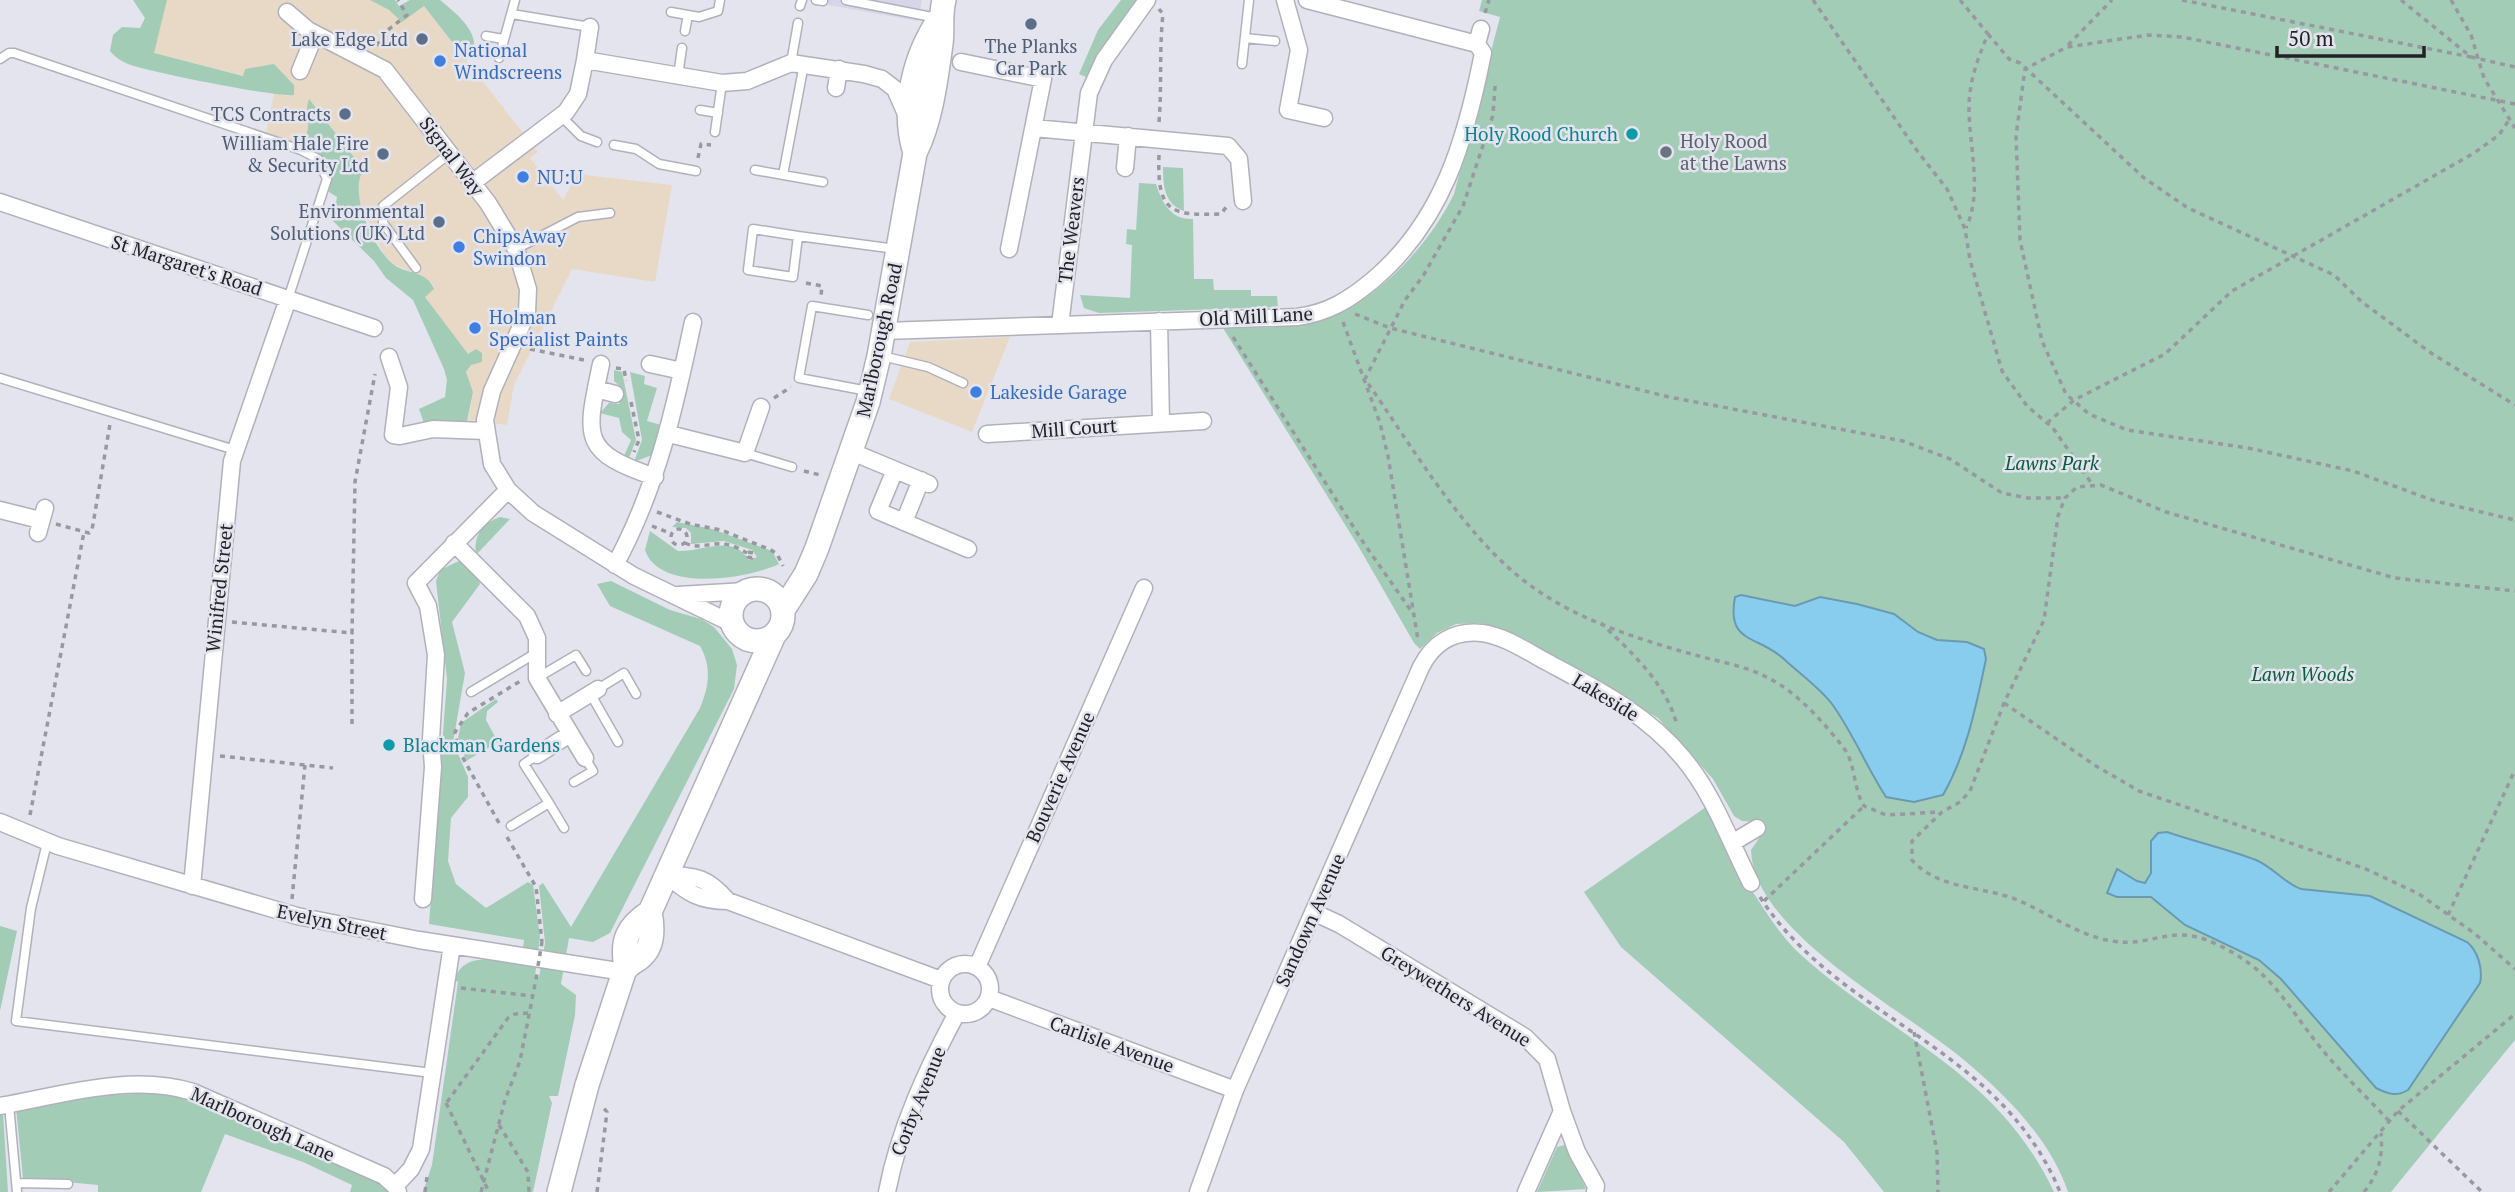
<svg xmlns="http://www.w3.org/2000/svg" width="2515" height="1192" font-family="'PT Serif',serif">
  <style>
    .built { fill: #d6d6e8 }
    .industrial { fill: #e8d9c7 }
    .green { fill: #a3ccb6 }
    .water { fill: #89cdee; stroke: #6a9ab2; stroke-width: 2 }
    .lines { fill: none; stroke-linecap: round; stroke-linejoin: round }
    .service-casing { stroke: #b1b1bb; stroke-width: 11 }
    .minor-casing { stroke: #b1b1bb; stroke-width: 19 }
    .secondary-casing { stroke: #b1b1bb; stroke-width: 26 }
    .path { stroke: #9898a0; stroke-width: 3.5; stroke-dasharray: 5 5; stroke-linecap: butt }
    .service { stroke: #fff; stroke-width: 8 }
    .minor { stroke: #fff; stroke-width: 16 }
    .secondary { stroke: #fff; stroke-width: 23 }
    .path-bridge { stroke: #9898a0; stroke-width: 3.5; stroke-dasharray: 5 5; stroke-linecap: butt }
    .service-dot { fill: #5c6f8a; stroke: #e4e4ef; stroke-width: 2.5 }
    .shop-dot { fill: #3f7fe0; stroke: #e4e4ef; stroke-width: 2.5 }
    .culture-dot { fill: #0f9aa8; stroke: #e4e4ef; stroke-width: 2.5 }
    .worship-dot { fill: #6b7280; stroke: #e4e4ef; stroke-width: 2.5 }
    .labels { text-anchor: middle; stroke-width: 5; stroke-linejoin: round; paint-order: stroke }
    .service-label { font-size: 19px; fill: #4e5e75; stroke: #e4e4ef; text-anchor: end }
    .shop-label { font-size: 19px; fill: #366cbe; stroke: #e4e4ef; text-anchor: start }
    .culture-label { font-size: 19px; fill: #0d838f; stroke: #e4e4ef; text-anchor: end }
    .worship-label { font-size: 19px; fill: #5b616d; stroke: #e4e4ef; text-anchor: start }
    .street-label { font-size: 19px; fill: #222226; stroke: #e4e4ef }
    .park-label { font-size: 19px; font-style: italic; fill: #095d3e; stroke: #e4e4ef }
  </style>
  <rect width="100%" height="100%" fill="#e4e4ef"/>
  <path class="built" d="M828 0H922L918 21 828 5Z"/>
  <path class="industrial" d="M167 0H370L389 10 423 5 538 152 530 158 563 200 577 174 672 185 655 282 572 269 514 385 507 425 468 420 473 392 465 375 471 365 468 355 424 296 434 289 432 283 420 275 393 264 384 255 364 213 357 192 358 177 307 115 310 126 308 134 296 143 266 133 274 93 289 96 294 85 274 65 246 69 244 76 153 53Z
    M1010 337 972 432 889 399 910 342Z"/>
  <path class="green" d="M133 0H167L154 53 243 76 245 69 274 64 294 85V95C279 98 145 71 128 64 121 61 115 57 110 51L113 35 122 27 140 28 145 18Z
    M370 0H395L399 6 410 0H440C457 14 489 39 466 60L424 6 402 22 389 10Z
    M1121 0H1137L1086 77 1079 74 1098 30Z
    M1482 0H2515V1040L2391 1192H2068C2050 1139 2006 1095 1964 1060 1906 1011 1753 932 1751 850L1764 831 1758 822 1742 821 1734 816 1713 779 1658 718 1507 631 1479 623 1456 624 1437 633 1420 649 1414 643 1357 544 1223 328C1252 327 1286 329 1314 322 1374 306 1428 247 1454 194L1500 17 1479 11Z
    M309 99 364 170C347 190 374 250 393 264 407 275 427 270 434 289L425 297 468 354 476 349 482 353V362L471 365 466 372 473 392 466 426 442 420 424 423 419 409 445 397 447 380 444 369 413 300 386 278 374 261 333 221 337 197 329 192C332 166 320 153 296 143 318 131 302 118 309 99Z
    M1163 167 1183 168 1184 211C1164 204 1163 185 1163 167Z
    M1139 183 1156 184C1162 203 1171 220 1193 219L1194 279H1213L1214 290H1251V296H1277L1278 307 1099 313 1084 308 1080 295 1130 298 1132 245 1126 244 1127 229 1136 230Z
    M614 370 622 372 636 440 629 458 624 456 631 440 622 432 619 418 600 413 609 403 619 404 623 389 614 381Z
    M630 372 645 376 644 384 657 388 647 421 661 425 652 455 634 462 642 440Z
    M500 517 510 519 476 555C473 536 482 523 500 517Z
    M677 522 712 529 772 551 779 564C748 579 659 593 645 550L650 531 678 551C703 552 732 533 749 560L757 557 752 550 724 541 691 544V533L686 528 672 527Z
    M459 561 478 575 480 584 452 622 465 673 453 742 468 777V797L451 818 448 861 456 884 486 908 528 882 533 885 540 937 535 976 539 977 545 943 539 886 543 883 571 927 700 708C709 686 712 667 700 646L610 606 597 584 611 581 670 610 701 619 714 627 732 649 737 665 734 689 610 933 593 942 569 938 561 984 576 995 575 1015 558 1096H549L552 1103 533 1192H423L432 1165 458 982 454 980C465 950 496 961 521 964L524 940 429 924 447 679 436 581 440 570Z
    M496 699 498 702 487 711 486 720 498 742 466 761 458 738 461 723Z
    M1706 807 1745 888 1749 886C1765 910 1779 935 1800 954 1893 1038 1996 1070 2054 1192H1884L1844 1142 1621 947 1584 892Z
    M0 926 17 931 0 1011Z
    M159 1093 193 1099 379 1181 390 1192H350L352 1185 303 1162 225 1134 201 1192H98V1185L23 1178 16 1108 85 1096Z
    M0 1112H3L8 1192H0Z
    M1565 1145 1586 1189 1537 1192 1557 1147Z"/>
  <path class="water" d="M1741 595 1795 606 1820 597 1857 604 1894 614 1918 632 1937 640 1967 642 1984 649 1986 659C1976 706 1967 753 1943 795L1914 802 1886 797C1867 768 1853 733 1832 704 1820 688 1800 674 1785 660 1758 634 1726 645 1735 597Z
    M2167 832C2196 842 2227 849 2256 860 2273 867 2284 883 2301 889L2370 896 2467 942C2478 951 2483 969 2480 983L2408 1090C2396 1097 2388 1094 2376 1088L2281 979 2259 960 2185 925 2151 897H2117L2107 893 2117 869 2137 881 2145 883 2151 873V841L2158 833Z"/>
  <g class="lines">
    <g class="service-casing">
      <path id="service" d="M816 0 823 1
        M846 0 937 18
        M800 6 802 0
        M671 12 699 17 718 11 720 0
        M512 14 590 27
        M685 31 688 15
        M486 36 503 39
        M1245 38 1275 41
        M499 58 515 0
        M0 59 9 53H14L301 150 318 159 327 179 288 299
        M791 63 798 23
        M1242 64 1249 0
        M678 76 682 48
        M700 110 718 113
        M561 116 581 136 597 142
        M715 132 722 83
        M614 145 636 149 659 164 696 171
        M755 170 823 182
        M783 175 804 64
        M798 236 753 229 748 270 793 277 798 236 896 249
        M516 249 578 217 610 213
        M416 268 383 223V206L449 154
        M882 356 928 367 963 383
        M0 378 235 450
        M868 391 799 378 812 306 868 315
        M745 453 792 467
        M537 678 576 655 586 671
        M598 689 624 673 636 694
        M471 692 536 653
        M590 693 618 742
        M574 782 593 771 585 758
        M549 803 564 828
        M511 826 549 803 524 764 537 755
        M47 843 31 908 16 1021 432 1073
        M9 1105 17 1192
        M17 1183 68 1184"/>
    </g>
    <g class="minor-casing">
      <path id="minor" d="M1285 0 1299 50 1288 110 1324 118
        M1307 0 1477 44
        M287 12 308 30 385 70 488 203 516 249 528 289 527 313 492 391 485 420 492 464 508 490 533 513 634 576 731 623
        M585 60 590 27
        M961 62 1043 79 1009 249
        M300 71 315 34
        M836 88 839 69
        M1034 128 1228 146 1239 159 1243 201
        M1125 168 1128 136
        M472 183 566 112 578 94 585 60 722 83 747 81 791 63 864 74 882 79 895 89 906 114
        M0 202 374 328
        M1159 321 1161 423
        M1060 325 1089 93 1104 60 1147 0
        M884 331 1297 317C1328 313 1349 300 1373 280 1443 221 1466 139 1483 53L1477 44 1481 29
        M389 357 399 387 393 435 400 436 433 429 485 431
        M601 364C586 436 579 452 655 477
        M650 364 682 371
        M596 389 615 394
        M669 434 745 453 761 407
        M987 434 1203 421
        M852 452 929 484
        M895 470 878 511 968 549
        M0 510 40 520
        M904 522 921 480
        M38 533 45 508
        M454 543 527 616 537 638V678L585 758
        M615 565C657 488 675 407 693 322
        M678 595 746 591
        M557 714 598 689
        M537 755 570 734
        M0 822 58 846 297 916 419 940 624 972
        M1732 843 1757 828
        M667 875C687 893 700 901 728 901L941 980
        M667 875C697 876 707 877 728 901
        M192 886 232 461 288 299
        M423 899 433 767 431 739 436 655 428 606 416 583 508 490
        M1313 912 1339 924 1525 1037 1547 1059 1562 1111 1526 1192
        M940 989a25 25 0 1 1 50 0a25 25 0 1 1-50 0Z
        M977 967 1144 588
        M989 998 1235 1090
        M0 1106C62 1095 131 1073 193 1092L384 1176 395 1186
        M1562 1111 1577 1152 1596 1186 1595 1192
        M398 1192 395 1186 411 1169 421 1149 452 945
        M887 1192C899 1129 927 1069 957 1013
        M1198 1192 1235 1090 1421 667C1433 643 1454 630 1482 633 1504 636 1525 650 1545 661 1595 688 1646 713 1683 758 1714 795 1729 840 1751 883"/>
    </g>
    <g class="secondary-casing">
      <path id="secondary" d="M915 153C901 108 914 56 940 18
        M731 615a26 26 0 1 1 52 0a26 26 0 1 1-52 0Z
        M783 610 806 574 817 548 868 402 879 356 915 153C931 121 936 80 941 44 943 29 940 15 944 0
        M626 967C621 941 627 927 650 912L774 635
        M559 1192 587 1085 624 972C628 963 635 963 642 956 654 945 653 927 650 912"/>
    </g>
    <path class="path" d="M1813 0 1918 152 1947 189 1965 229 1970 260 2002 371 2027 406 2053 428 2092 484
      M1960 0 1988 34C1978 58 1969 81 1969 108 1969 146 1983 192 1966 228
      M2182 0 2471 57
      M2401 0 2471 57 2515 67
      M2451 0 2471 35 2484 78 2515 128
      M1485 13 1489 0
      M1988 34 2009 59 2020 63 2144 178 2188 208 2334 275 2362 302 2431 353 2515 405
      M2068 45 2112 0
      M377 46 384 33 407 15 398 0
      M1495 86 1493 115 1463 206 1423 276 1405 300 1365 379C1412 446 1467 542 1534 588 1580 621 1641 640 1695 655 1720 662 1747 666 1770 679 1798 693 1824 723 1843 747 1856 763 1853 789 1864 806L1886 815 1940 812
      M2515 104 2182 37 2148 35 2067 47 2025 69 2016 136 2020 240 2042 341 2066 394 2089 414 2127 430 2248 448 2353 471 2435 501 2515 520
      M1159 122C1162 85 1159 51 1163 14L1159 9
      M1159 155C1157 211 1169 216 1221 214L1227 206
      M698 158 701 144 711 145
      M806 283 822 286 821 296
      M1355 314 1390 328 1669 397 1903 441 1950 459 2002 493 2028 498H2065
      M1343 322 1380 423 1388 456 1418 640
      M1233 337 1363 542 1414 615
      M530 349 584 360
      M616 368 624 369 626 381
      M774 398 791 387
      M631 402 639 440 634 452
      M2047 423 2074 400 2165 354 2232 291 2474 153 2499 135 2509 120
      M804 471 820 475
      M657 512 690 524 721 530 771 550 777 554 783 566
      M56 524 89 533 92 530 110 424
      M652 526 672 534
      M671 537a8 8 0 1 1 16 0a8 8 0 1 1-16 0Z
      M685 543C707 553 715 533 747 553
      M748 552 753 553 752 558 748 557Z
      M232 622 352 633 355 482 375 374
      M1601 623C1630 651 1668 685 1677 726
      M2004 703 2096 766 2139 791 2366 869 2419 894 2474 933 2515 969
      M352 724V633
      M220 756 333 768
      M30 815 84 532
      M499 823 458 749 455 732 468 713 522 680
      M507 837 536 887 542 942
      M1760 897C1839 1020 1999 1044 2060 1192
      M292 899 305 765
      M1764 901 1864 806
      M2448 915 2515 770
      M461 988 532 996
      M1914 1032 1937 1152 1938 1192
      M447 1102 508 1018 515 1014 529 1013
      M446 1103 489 1192
      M2398 1111 2482 1192
      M2389 1121C2367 1097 2341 1073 2320 1047 2284 1002 2272 970 2216 944 2171 922 2153 948 2112 941 2078 936 2047 912 2015 899 1981 886 1937 889 1912 860V841L1942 812 1960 802 1970 791 2004 703 2044 620 2058 516 2065 498 2077 487 2101 485 2166 512 2395 578 2515 591
      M499 1125 528 1172 529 1192
      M425 1192 427 1177
      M481 1192 505 1100 520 1061 537 974
      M597 1192 607 1112 602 1106
      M2329 1192 2398 1111 2515 1014
      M2364 1192C2379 1173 2383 1157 2381 1133"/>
    <use href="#service" class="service"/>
    <use href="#minor" class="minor"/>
    <use href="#secondary" class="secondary"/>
    <path class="path-bridge" d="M538 966 542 942"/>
  </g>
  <g class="service-dot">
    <circle cx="1031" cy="24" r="7"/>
    <circle cx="422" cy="39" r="7"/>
    <circle cx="345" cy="114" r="7"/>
    <circle cx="383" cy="154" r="7"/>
    <circle cx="439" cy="222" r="7"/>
  </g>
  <g class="shop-dot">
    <circle cx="440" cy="61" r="7"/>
    <circle cx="523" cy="177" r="7"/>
    <circle cx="459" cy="247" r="7"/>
    <circle cx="475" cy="328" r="7"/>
    <circle cx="976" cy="392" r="7"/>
  </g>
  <g class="culture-dot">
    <circle cx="1632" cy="134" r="7"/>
    <circle cx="389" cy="745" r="7"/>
  </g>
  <circle class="worship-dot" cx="1666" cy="152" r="7"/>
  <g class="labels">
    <g class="service-label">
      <text x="408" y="46">Lake Edge Ltd</text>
      <text x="1031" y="53" text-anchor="middle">The Planks<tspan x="1031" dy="22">Car Park</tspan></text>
      <text x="331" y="121">TCS Contracts</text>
      <text x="369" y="150">William Hale Fire<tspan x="369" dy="22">&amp; Security Ltd</tspan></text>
      <text x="425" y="218">Environmental<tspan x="425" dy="22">Solutions (UK) Ltd</tspan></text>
    </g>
    <g class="shop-label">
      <text x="454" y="57">National<tspan x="454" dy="22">Windscreens</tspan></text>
      <text x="537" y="184">NU:U</text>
      <text x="473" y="243">ChipsAway<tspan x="473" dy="22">Swindon</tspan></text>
      <text x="489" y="324">Holman<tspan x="489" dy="22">Specialist Paints</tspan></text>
      <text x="990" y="399">Lakeside Garage</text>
    </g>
    <g class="culture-label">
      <text x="1618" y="141">Holy Rood Church</text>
      <text x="403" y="752" text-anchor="start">Blackman Gardens</text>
    </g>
    <g class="worship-label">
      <text x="1680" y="148">Holy Rood<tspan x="1680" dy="22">at the Lawns</tspan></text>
    </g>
    <g class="street-label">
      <text transform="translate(452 156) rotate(53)" y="7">Signal Way</text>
      <text transform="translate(1071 230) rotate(-83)" y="7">The Weavers</text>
      <text transform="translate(187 265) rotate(18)" y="7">St Margaret's Road</text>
      <text transform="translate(1256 316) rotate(-3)" y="7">Old Mill Lane</text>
      <text transform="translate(879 340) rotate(-78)" y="7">Marlborough Road</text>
      <text transform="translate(1074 428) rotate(-4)" y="7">Mill Court</text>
      <text transform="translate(219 588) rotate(-84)" y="7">Winifred Street</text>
      <text transform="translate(1606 697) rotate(31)" y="7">Lakeside</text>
      <text transform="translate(1060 777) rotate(-66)" y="7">Bouverie Avenue</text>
      <text transform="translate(1310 920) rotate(-66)" y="7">Sandown Avenue</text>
      <text transform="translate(332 922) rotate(12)" y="7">Evelyn Street</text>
      <text transform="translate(1456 996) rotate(32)" y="7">Greywethers Avenue</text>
      <text transform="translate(1112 1044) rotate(20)" y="7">Carlisle Avenue</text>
      <text transform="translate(918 1101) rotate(-68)" y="7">Corby Avenue</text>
      <text transform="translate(263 1124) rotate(24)" y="7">Marlborough Lane</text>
    </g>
    <g class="park-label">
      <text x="2052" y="470">Lawns Park</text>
      <text x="2303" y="681">Lawn Woods</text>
    </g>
  </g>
  <path d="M2277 46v10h147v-10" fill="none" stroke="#222226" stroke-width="3.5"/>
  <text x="2288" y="46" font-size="21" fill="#222226" stroke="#e4e4ef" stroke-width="5" paint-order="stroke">50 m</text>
</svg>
